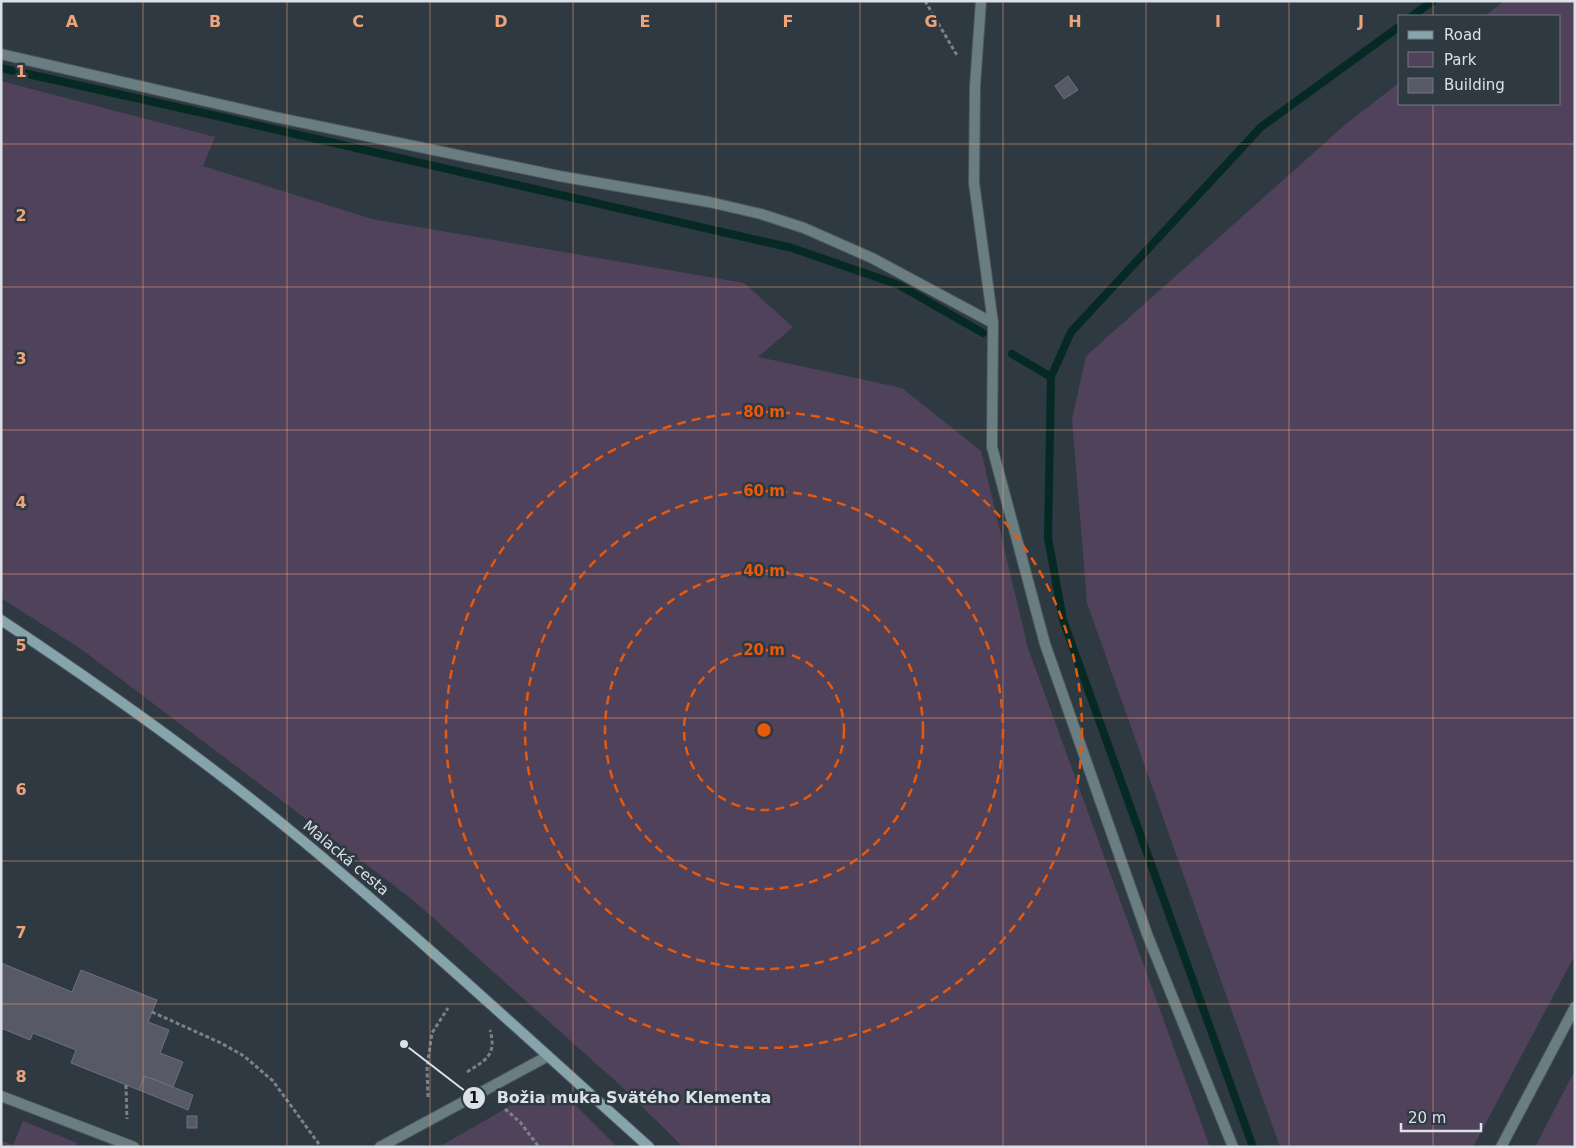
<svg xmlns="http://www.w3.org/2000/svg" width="1576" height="1148" font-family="'DejaVu Sans',sans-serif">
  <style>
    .green { fill: #50425a }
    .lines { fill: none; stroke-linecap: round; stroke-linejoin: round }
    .stream { stroke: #062a23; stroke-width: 8 }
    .building { fill: #575967; stroke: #6e707e }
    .lane-casing { stroke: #4d5760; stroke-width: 12 }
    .street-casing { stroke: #4d5760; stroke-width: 12 }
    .secondary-casing { stroke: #4d5760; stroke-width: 12 }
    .path { stroke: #79828a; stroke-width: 3; stroke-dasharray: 4 2.5; stroke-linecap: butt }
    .lane { stroke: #6a7d81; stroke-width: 10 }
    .street { stroke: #6a7d81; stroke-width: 10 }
    .secondary { stroke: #85a4ab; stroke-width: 10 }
    .grid { fill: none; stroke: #efa378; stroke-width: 1; stroke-opacity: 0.55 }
    .ring { fill: none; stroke: #e8590c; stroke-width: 2.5; stroke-dasharray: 9 6 }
    .labels { text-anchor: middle; stroke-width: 5; stroke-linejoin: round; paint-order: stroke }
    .street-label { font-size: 15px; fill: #dae1e7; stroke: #2e3942 }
    .grid-label { font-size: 16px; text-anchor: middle; font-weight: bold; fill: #efa378; stroke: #2e3942; stroke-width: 5; stroke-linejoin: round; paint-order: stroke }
    .centre { fill: #e8590c; stroke: #2e3942; stroke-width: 2.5 }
    .ring-label { font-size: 15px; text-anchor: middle; font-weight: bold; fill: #e8590c; stroke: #2e3942; stroke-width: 5; stroke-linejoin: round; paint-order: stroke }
    .leader { fill: none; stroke: #dae1e7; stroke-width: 2 }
    .callout-dot { fill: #dae1e7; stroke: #2e3942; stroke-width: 2 }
    .mark-label { font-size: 15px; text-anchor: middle; font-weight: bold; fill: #111 }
    .callout-label { font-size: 16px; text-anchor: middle; font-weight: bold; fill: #dae1e7; stroke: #2e3942; stroke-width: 5; stroke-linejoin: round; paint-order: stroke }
  </style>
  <rect width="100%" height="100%" fill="#2e3942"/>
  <path class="green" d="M1504 1H1575V955L1473 1147H1280L1087 603 1072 419 1086 356 1346 124 1400 82V104H1560V16H1485Z
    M1 81 215 137 203 166 372 219 744 283 793 327 758 357 902 388 981 451 1028 648 1210 1147H683L621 1086 413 900 81 649 1 598Z
    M1575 1070V1147H1535Z
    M563 1093 617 1147H430L444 1144 505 1109 521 1098Z
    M23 1121 77 1143 76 1147H1V1141L13 1145Z"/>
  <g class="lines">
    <path class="stream" d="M1412 16 1433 1
      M1 68 221 117 792 248 899 285 983 333
      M1012 354 1051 377
      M1253 1147 1063 620 1048 538 1051 377 1071 332 1261 127 1400 26"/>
  </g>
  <path class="building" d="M1068 76 1078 90 1064 99 1055 86Z
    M1 963 72 992 81 970 157 1000 148 1022 169 1030 160 1053 183 1062 173 1087 145 1076 139 1090 71 1063 76 1050 33 1033 30 1040 1 1028Z
    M145 1076 193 1095 188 1110 139 1090Z
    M187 1116H197V1128H187Z"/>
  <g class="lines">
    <g class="lane-casing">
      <path id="lane" d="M981 1 975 86 974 183 993 323 992 447 1045 644 1147 934 1233 1147
        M1 54 275 117 559 176 709 202 761 214 804 228 872 258 993 323
        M1 1096 134 1147"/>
    </g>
    <g class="street-casing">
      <path id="street" d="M380 1147 548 1056
        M1501 1147 1575 1007"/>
    </g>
    <g class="secondary-casing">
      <path id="secondary" d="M1 620C105 689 207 761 303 841 421 939 534 1044 649 1147"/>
    </g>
    <path class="path" d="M925 1 958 57
      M152 1012 221 1043 244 1056 273 1081 321 1147
      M467 1072C486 1060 497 1055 490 1030
      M126 1085 127 1119
      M428 1097 427 1067 432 1033 448 1008
      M505 1109 520 1122 539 1147"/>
    <use href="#lane" class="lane"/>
    <use href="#street" class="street"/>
    <use href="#secondary" class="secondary"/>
  </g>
  <path class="grid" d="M143 1V1147M287 1V1147M430 1V1147M573 1V1147M716 1V1147M860 1V1147M1003 1V1147M1146 1V1147M1289 1V1147M1433 1V16M1433 104V1147M1 144H1575M1 287H1575M1 430H1575M1 574H1575M1 718H1575M1 861H1575M1 1004H1575"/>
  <g class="ring">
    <circle cx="764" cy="730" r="80"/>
    <circle cx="764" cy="730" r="159"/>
    <circle cx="764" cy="730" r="239"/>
    <circle cx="764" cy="730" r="318"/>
  </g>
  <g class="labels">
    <g class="street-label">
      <text transform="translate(346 858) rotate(40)" y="5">Malacká cesta</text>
    </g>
  </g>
  <g class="grid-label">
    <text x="72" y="27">A</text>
    <text x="215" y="27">B</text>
    <text x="358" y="27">C</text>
    <text x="501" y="27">D</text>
    <text x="645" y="27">E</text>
    <text x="788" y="27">F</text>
    <text x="931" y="27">G</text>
    <text x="1075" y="27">H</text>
    <text x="1218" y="27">I</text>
    <text x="1361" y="27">J</text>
    <text x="21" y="77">1</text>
    <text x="21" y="221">2</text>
    <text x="21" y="364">3</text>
    <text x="21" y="508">4</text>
    <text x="21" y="651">5</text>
    <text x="21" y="795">6</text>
    <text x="21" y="938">7</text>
    <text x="21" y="1082">8</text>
  </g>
  <circle cx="764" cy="730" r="8" class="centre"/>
  <g class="ring-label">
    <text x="764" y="417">80 m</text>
    <text x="764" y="496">60 m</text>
    <text x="764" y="576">40 m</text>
    <text x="764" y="655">20 m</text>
  </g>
  <path class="leader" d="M404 1044L474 1098"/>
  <g class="callout-dot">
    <circle cx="404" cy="1044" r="5"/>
    <circle cx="474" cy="1098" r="12"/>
  </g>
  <g class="mark-label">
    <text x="474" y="1103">1</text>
  </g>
  <g class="callout-label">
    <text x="634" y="1103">Božia muka Svätého Klementa</text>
  </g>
  <rect width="1576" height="1148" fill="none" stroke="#dae1e7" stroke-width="5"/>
  <rect x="1398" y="15" width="162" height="90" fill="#2e3942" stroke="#737c84"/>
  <rect x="1408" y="31" width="25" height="8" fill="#85a4ab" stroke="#737c84"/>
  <text x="1444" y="40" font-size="15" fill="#dae1e7">Road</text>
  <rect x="1408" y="52" width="25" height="15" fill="#50425a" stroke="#737c84"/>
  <text x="1444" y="65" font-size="15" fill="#dae1e7">Park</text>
  <rect x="1408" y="78" width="25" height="15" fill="#575967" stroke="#737c84"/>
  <text x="1444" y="90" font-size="15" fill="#dae1e7">Building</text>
  <path d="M1401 1123v8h80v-8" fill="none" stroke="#dae1e7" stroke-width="2.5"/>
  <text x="1408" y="1123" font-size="15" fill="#dae1e7" stroke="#2e3942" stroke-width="4" paint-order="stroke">20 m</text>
</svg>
